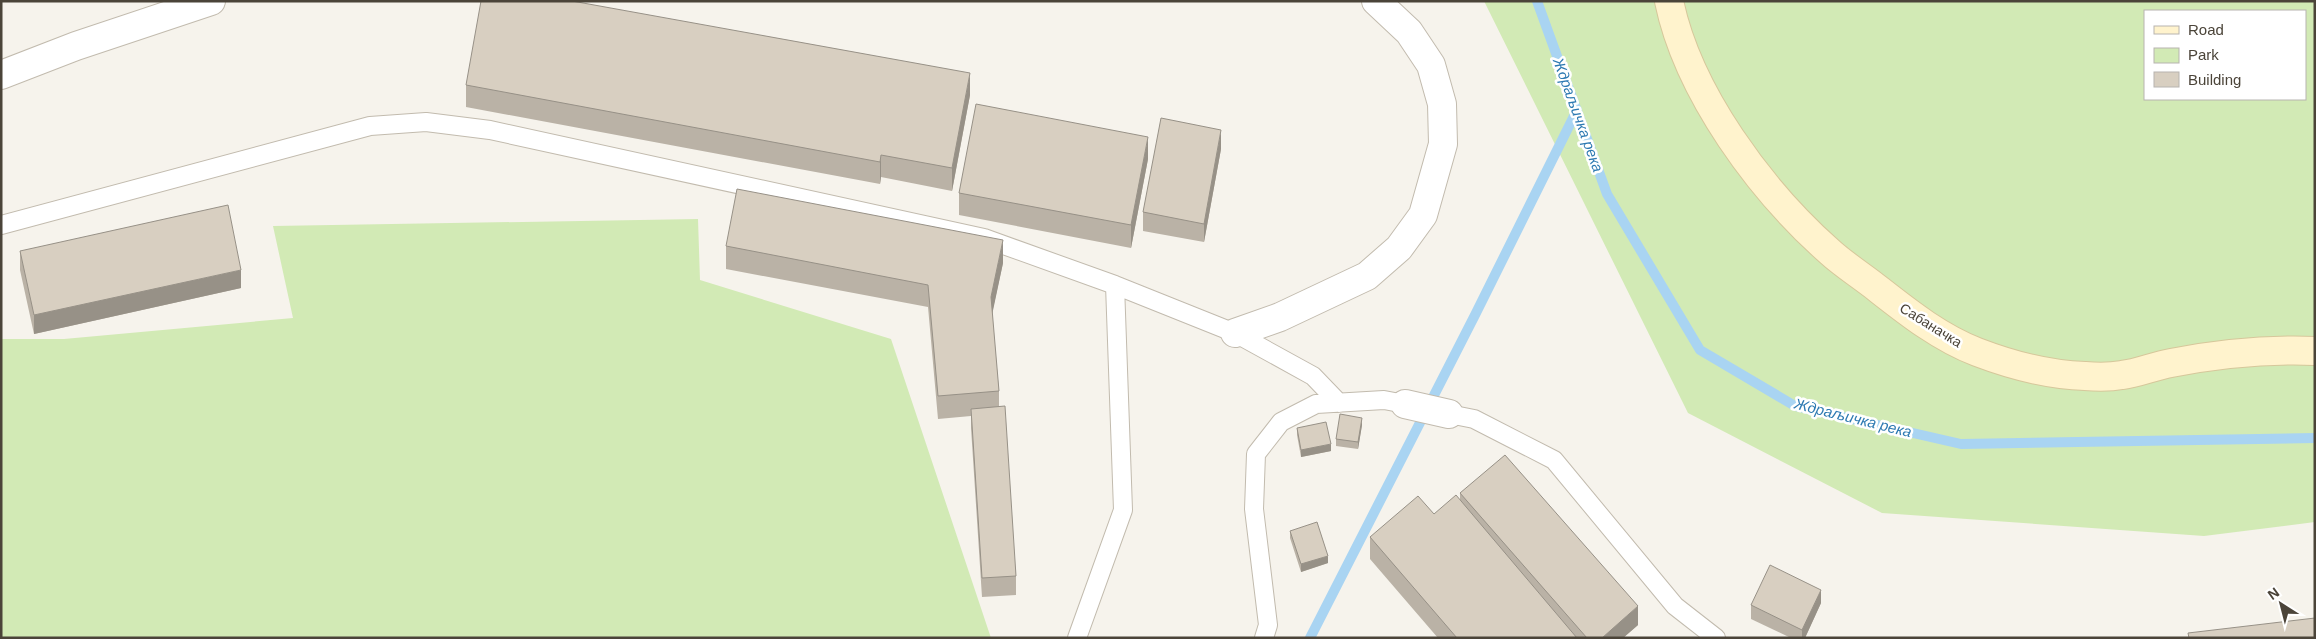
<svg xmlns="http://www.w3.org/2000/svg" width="2316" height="639" font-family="Arial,sans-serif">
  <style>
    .green { fill: #d2eab5; fill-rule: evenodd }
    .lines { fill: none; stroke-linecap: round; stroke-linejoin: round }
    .stream { stroke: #a9d4f2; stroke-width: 10 }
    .service-casing { stroke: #c2bbae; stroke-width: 20 }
    .minor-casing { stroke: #c2bbae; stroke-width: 30 }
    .secondary-casing { stroke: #d6c79b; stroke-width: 30 }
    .service { stroke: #fff; stroke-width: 18 }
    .minor { stroke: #fff; stroke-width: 28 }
    .secondary { stroke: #fff3cd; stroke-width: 28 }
    .wall { fill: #bab2a6 }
    .shaded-wall { fill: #979187 }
    .building { fill: #d8cfc1; stroke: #979187 }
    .labels { text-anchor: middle; stroke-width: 5; stroke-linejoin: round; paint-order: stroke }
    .street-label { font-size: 14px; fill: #4b4439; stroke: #fff }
    .water-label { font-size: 15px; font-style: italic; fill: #2e7ab2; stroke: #fff }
  </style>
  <rect width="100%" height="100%" fill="#f6f3ec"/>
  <path class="green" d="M1484 1H2315V522L2204 536 1882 513 1688 413ZM2145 11H2305V99H2145Z
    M698 219 700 280 891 339 991 638H1V339H64L293 318 273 226Z"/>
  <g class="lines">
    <path class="stream" d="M1537 1 1607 194 1700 350 1795 406 1961 444 2315 438
      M1310 638 1475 315 1577 110"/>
    <g class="service-casing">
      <path id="service" d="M1 225 370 126 426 122 490 130 984 238 1115 285
        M1449 414 1474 419 1554 460 1675 606 1716 638
        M1077 638 1123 510 1115 285 1235 333 1313 376 1339 403
        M1264 638 1268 625 1254 509 1256 454 1281 422 1316 404 1384 400 1405 404"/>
    </g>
    <g class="minor-casing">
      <path id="minor" d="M1 75 76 46 211 1
        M1235 333 1280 317 1367 276 1399 248 1423 215 1443 144 1442 104 1431 65 1409 32 1376 1
        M1405 404 1449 414"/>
    </g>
    <g class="secondary-casing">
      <path id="secondary" d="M1669 1C1688 93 1761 191 1830 252 1843 264 1859 274 1873 285 1905 310 1938 337 1977 352 2011 365 2048 375 2085 376 2097 377 2111 377 2122 375 2139 373 2154 366 2171 363 2218 354 2267 349 2315 351"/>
    </g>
    <use href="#service" class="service"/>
    <use href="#minor" class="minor"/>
    <use href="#secondary" class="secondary"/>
  </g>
  <path class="wall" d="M466 85 970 95 952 191 881 177 880 184 466 107Z
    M1221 149 1204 242 1143 231V212Z
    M1148 159 1131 248 959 215V193Z
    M726 246 1003 263 992 313 999 391V407L1016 576V595L982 597 971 428V416L938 419 928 307 726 269Z
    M20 251 241 288 34 334 20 270Z
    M1362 425 1358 449 1336 446V439Z
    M1297 428 1331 451 1301 457 1297 435Z
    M1460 493 1638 625 1623 638H1438L1370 559V537L1434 514 1460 501Z
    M1290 531 1328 563 1301 572 1290 538Z
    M1821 603 1805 638H1791L1751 619V605Z"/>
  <path class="shaded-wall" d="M970 73V95L952 191V168Z
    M1221 130V149L1204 242V224Z
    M1148 137V159L1131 248V225Z
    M881 155V177L880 184V162Z
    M1003 240V263L991 320V297Z
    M241 270V288L34 334V315Z
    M1362 418V425L1358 449V442Z
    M1331 444V451L1301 457V450Z
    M1328 556V563L1301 572V564Z
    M1821 590V603L1805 638H1802V630Z
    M1638 606V625L1623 638H1602Z"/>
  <path class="building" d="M481 1H572L970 73 952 168 881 155 880 162 466 85Z
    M976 104 1148 137 1131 225 959 193Z
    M1161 118 1221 130 1204 224 1143 212Z
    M737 189 1003 240 991 297 999 391 938 396 928 285 726 246Z
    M228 205 241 270 34 315 20 251Z
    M1005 406 1016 576 982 578 971 409Z
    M1340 414 1362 418 1358 442 1336 439Z
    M1326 422 1331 444 1301 450 1297 428Z
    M1505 455 1638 606 1602 638H1587L1460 493Z
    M1456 495 1577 638H1457L1370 537 1418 496 1434 514Z
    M1317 522 1328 556 1301 564 1290 531Z
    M1770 565 1821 590 1802 630 1751 605Z
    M2315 618V638H2189L2188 633Z"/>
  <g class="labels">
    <g class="street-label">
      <text transform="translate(1931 325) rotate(32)" y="5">Сабаначка</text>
    </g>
    <g class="water-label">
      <text transform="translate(1578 115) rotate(70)" y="5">Ждраљичка река</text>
      <text transform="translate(1853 418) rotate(14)" y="5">Ждраљичка река</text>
    </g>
  </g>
  <rect width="2316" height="639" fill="none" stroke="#4b4439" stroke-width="5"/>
  <rect x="2144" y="10" width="162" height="90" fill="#ffffff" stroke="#b7b4b0"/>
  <rect x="2154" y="26" width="25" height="8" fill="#fff3cd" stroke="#b7b4b0"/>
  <text x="2188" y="35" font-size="15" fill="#4b4439">Road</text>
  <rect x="2154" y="48" width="25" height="15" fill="#d2eab5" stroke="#b7b4b0"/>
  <text x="2188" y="60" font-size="15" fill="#4b4439">Park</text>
  <rect x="2154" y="72" width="25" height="15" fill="#d8cfc1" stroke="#b7b4b0"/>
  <text x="2188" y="85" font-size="15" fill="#4b4439">Building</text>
  <g transform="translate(2281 604) rotate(324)" stroke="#ffffff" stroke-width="4" paint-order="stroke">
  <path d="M0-4L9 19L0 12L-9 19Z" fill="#4b4439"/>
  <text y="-8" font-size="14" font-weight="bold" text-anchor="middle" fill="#4b4439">N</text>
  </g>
</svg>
